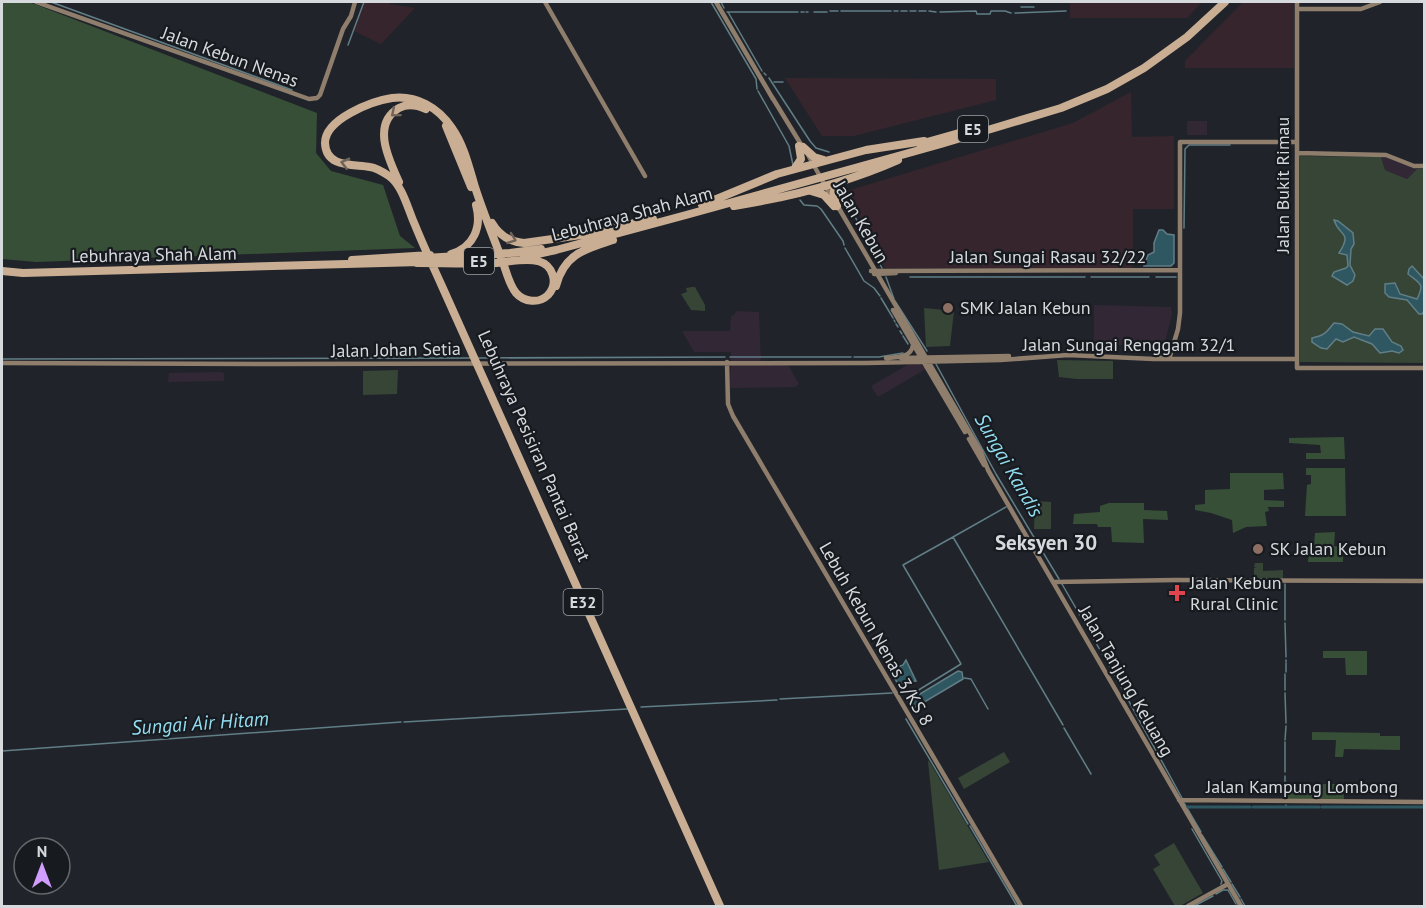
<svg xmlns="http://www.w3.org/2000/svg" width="1426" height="908" font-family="'PT Sans',sans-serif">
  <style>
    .commercial { fill: #322735 }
    .industrial { fill: #37252d }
    .green { fill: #364536 }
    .forest { fill: #374f37 }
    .water { fill: #2f5761; stroke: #617e86; stroke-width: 1.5 }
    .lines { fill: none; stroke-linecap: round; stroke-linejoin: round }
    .stream { stroke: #617e86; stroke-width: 1.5 }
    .canal { stroke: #2f5761; stroke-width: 3 }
    .secondary { stroke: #907e6d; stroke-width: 4.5 }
    .highway { stroke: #c9ae93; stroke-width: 8 }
    .oneway { stroke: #70645a }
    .education-dot { fill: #8d6e63; stroke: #171b20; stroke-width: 2 }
    .health-dot { fill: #e0444e; stroke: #171b20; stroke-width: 2 }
    .labels { text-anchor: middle; stroke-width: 4.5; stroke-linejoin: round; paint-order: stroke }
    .shield { fill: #171b20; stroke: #9da1a4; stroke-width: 1.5 }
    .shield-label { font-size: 16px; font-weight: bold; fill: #d7dadd }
    .street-label { font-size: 18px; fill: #d7dadd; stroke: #171b20 }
    .poi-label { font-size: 18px; fill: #d7dadd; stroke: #171b20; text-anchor: start }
    .water-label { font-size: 20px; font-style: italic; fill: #92ddf0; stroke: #171b20 }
    .quarter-label { font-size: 21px; font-weight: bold; fill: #d7dadd; stroke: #171b20 }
  </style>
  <rect width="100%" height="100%" fill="#20242a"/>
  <path class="commercial" d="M1187 121H1207V135H1187Z
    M1381 157H1386L1417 169 1407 179 1385 170Z
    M1094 305 1171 307 1172 314 1165 342 1161 345H1094Z
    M737 311 759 312 761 364 788 365 799 384 795 387 730 388 731 352H694L682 331H730L731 317Z
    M911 363 920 364 926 369 878 397 871 386Z
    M221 372 224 373V381L168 382 169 373Z"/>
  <path class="industrial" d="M365 2H389V4L415 8 381 44 354 31Z
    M1070 2H1202L1187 18H1070Z
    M1243 2H1294V68H1185V61Z
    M785 78 996 79V100L854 136H822Z
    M1131 92 1132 137 1174 136V209H1133V266L1131 268H885L847 191 1073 123Z"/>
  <path class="green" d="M1300 156 1381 157 1385 170 1407 179 1417 169H1424V363L1300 362Z
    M692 287H695L705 305V311L691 310 681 294 687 292 686 288Z
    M924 308 954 311 950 346 926 347Z
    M1057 360 1113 361V379H1077L1059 377Z
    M398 370 397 394 363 395V371Z
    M1035 501 1051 502V529H1034Z
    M1255 563H1263V571L1283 570V578L1254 579V568H1257L1254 567Z
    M1004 752 1010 762 964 789 958 778Z
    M928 761H929L989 862 939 870Z
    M1174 843 1203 893 1180 906H1175L1153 869 1160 865 1154 855Z"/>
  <path class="forest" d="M2 2H29L317 113 316 153 331 171 383 185 400 236 415 248 36 262 2 259Z
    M1344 437 1345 459H1306V453H1321L1320 445 1289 443V438Z
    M1306 468H1345L1346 516H1305L1307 485 1311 484V475H1306Z
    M1230 473H1283L1284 489 1264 490V500L1284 501V507H1268L1269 511 1265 512 1267 526 1246 527 1233 533 1232 520 1211 513 1195 510V505L1205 504V490L1230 489Z
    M1109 503H1144V510L1167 511 1168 520 1143 519 1144 543 1112 542 1111 527H1098L1097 524H1073L1074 514 1100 512V506Z
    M1335 532 1334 546 1343 547V562H1308L1309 548 1314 546 1315 533Z
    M1323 651H1367V675H1346L1345 658H1323Z
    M1312 732 1380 733V736H1400V750L1344 749 1343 757H1335L1336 740H1312Z
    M1288 784H1343L1344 799H1288Z"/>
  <path class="water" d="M1334 220 1338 221 1353 233 1354 244 1351 249 1350 265 1355 275 1353 281 1347 285 1332 276 1334 272 1346 268 1348 266 1347 255 1339 253C1353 231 1339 237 1334 220Z
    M1159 230H1163L1167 234 1174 235V263L1171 266H1144L1148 255 1154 252V243Z
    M1412 266 1424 279V311L1422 314H1419L1407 300 1389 297 1385 293V284L1395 283 1400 294 1417 299C1425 283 1420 284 1408 274L1409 269Z
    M1334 323 1342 324 1353 332 1369 336 1375 329H1383L1392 342 1401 346 1403 350 1399 353 1392 351 1380 353 1372 344 1354 337 1343 342 1336 339 1327 349 1321 348 1312 342V338C1324 336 1327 332 1334 323Z
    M906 660 916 681 898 684 890 670 903 665Z
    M958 671 962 672 963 679 916 707 912 706 906 698 915 697Z"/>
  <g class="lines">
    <path class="stream" d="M51 2 292 90
      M711 2 756 79 757 89
      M721 2 724 8
      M1021 7H1034
      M830 11H838
      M841 11H891
      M894 11H898
      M901 11H907
      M910 11H916
      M919 11H926
      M929 11 936 12
      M727 12H798
      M728 12 762 71
      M801 12H804
      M806 12H808
      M814 12H827
      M940 12 976 11 977 14H990L991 11H1005L1011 13
      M1015 13 1066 11
      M348 45 364 2
      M764 73 766 75
      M769 78 810 141 816 148 829 152
      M774 82H783
      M758 91 789 146 793 165
      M842 189 860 227 882 268
      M800 200 804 205 817 206 821 209 843 241 844 245
      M1184 228 1185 149 1189 145H1230
      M845 248 864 281 874 288 880 296
      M886 277 894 299
      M910 277H1085
      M1091 277H1149
      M1156 277H1176
      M881 298 893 318
      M895 301 927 351
      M894 320 895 322
      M896 324 898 327
      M900 331 902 334
      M903 336 908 344
      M730 357H851
      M854 357H879L903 353
      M477 358 725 357
      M2 359 472 358
      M936 364 996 474 1059 579
      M953 537 1006 507
      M1062 584 1115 676 1182 798
      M1285 584V620
      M1285 623 1286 657
      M1286 660V662
      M1286 672V663
      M964 678 971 679 988 709
      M1285 690V674
      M899 693 917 691 961 664 903 565 953 537 1063 725
      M1285 693 1286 723
      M780 699 892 693
      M641 707 777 700
      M906 719 968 824
      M404 722 627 709
      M1064 728 1091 774
      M1285 740 1286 726
      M1285 742V772
      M2 751 401 722
      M1285 776V799
      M1184 803 1201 832
      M1286 805V807
      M970 826 1017 906
      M1192 829 1222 881 1221 884
      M1202 835 1222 867
      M1223 869 1231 882
      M1232 884 1240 897
      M1216 894 1223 890H1228L1236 904
      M1241 899 1245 906
      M1194 906 1213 896"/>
    <path class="canal" d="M1187 807H1250
      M1253 807H1319
      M1322 807H1424"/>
    <path class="secondary" d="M36 2 309 99 317 98 320 95 343 29 351 16 355 2
      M545 2 645 176
      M716 2 773 99
      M1297 2V368H1424
      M1297 9H1361L1380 2
      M772 97 802 146
      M807 153 832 198
      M1297 153 1386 155 1414 166H1424
      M837 205 981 452 988 470 1241 906
      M871 271 1180 270
      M874 274 896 273
      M893 310 965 432
      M1161 356 1167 353 1170 348
      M1170 356 1178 329 1180 313V142H1297
      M886 358C897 357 911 358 913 345
      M901 358 1009 356
      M727 362 728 404 733 416 1021 906
      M2 363 277 364 867 363 1001 360 1068 355 1154 359H1297
      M969 439 984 465
      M1054 582 1175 580 1424 581
      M1179 800 1424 802
      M1188 906 1228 884"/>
    <path class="highway" d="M446 126 471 187
      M920 144 966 131
      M803 147 814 157 824 160
      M795 168 801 159 799 146
      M399 182C389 160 371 124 399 108 408 103 417 105 426 109
      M811 191 824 195 834 206
      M702 205 777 174 866 150 924 141
      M734 206C790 197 846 183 898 160
      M837 206C833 197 831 189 840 182
      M492 223C499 235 510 242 524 243L581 235 653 219
      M451 254C474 247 482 227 476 205
      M524 257 556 250 686 215 941 144 1061 108 1107 89 1144 68 1187 37 1225 2
      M425 258 510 253 541 249
      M352 260 430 255
      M417 263C443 263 469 264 495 263 508 262 525 258 538 261 553 265 559 283 548 295 539 304 524 302 516 293 509 285 506 270 502 260 493 236 483 212 475 187 469 167 464 145 452 128 438 107 416 95 392 98 372 101 325 119 325 143 326 168 353 164 370 167 377 168 383 172 389 176 403 186 408 210 415 225 423 245 432 264 441 284 535 491 626 699 720 906
      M2 271 23 273 420 262
      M556 286C564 254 585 249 613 240"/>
  </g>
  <defs><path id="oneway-chevron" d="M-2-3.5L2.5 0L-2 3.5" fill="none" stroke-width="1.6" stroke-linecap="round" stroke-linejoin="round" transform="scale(1.5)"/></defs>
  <g class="oneway">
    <use href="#oneway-chevron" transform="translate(395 113) rotate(140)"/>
    <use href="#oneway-chevron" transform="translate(345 163) rotate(-166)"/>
    <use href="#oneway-chevron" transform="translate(512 239) rotate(20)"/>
  </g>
  <g class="education-dot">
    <circle cx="948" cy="308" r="6"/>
    <circle cx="1258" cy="549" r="6"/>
  </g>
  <path class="health-dot" d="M1174 584h6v6h6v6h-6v6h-6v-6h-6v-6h6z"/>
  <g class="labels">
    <g class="shield">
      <rect x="958" y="116" width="30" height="26" rx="4.5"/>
      <rect x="464" y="248" width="30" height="26" rx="4.5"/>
      <rect x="563.5" y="589" width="39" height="26" rx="4.5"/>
    </g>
    <g class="shield-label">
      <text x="973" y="135">E5</text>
      <text x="479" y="267">E5</text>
      <text x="583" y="608">E32</text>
    </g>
    <g class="street-label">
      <text transform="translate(230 57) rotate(20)" y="6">Jalan Kebun Nenas</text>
      <text transform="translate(1283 185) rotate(-90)" y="6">Jalan Bukit Rimau</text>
      <text transform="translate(632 214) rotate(-15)" y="6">Lebuhraya Shah Alam</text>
      <text transform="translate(861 222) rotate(60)" y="6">Jalan Kebun</text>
      <text transform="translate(154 255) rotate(-1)" y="6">Lebuhraya Shah Alam</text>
      <text x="1048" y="263">Jalan Sungai Rasau 32/22</text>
      <text x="1129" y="351">Jalan Sungai Renggam 32/1</text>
      <text transform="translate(396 350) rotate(-1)" y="6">Jalan Johan Setia</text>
      <text transform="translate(534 446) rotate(66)" y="6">Lebuhraya Pesisiran Pantai Barat</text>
      <text transform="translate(876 634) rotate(60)" y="6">Lebuh Kebun Nenas 3/KS 8</text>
      <text transform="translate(1126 681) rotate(60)" y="6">Jalan Tanjung Keluang</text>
      <text x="1302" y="793">Jalan Kampung Lombong</text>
    </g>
    <g class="poi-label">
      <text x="960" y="314">SMK Jalan Kebun</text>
      <text x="1270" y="555">SK Jalan Kebun</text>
      <text x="1190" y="589">Jalan Kebun<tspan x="1190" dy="21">Rural Clinic</tspan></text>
    </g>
    <g class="water-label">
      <text transform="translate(1009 465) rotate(60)" y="7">Sungai Kandis</text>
      <text transform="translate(200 723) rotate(-4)" y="7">Sungai Air Hitam</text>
    </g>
    <g class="quarter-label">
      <text x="1046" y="550">Seksyen 30</text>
    </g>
  </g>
  <rect width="1426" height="908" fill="none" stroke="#d7dadd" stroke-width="6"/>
  <g transform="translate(42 866)"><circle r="28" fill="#171b20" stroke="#64676c" stroke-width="1.5"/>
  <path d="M0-4.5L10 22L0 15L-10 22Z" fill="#d19dfe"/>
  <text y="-9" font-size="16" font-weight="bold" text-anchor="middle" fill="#d7dadd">N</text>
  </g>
</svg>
